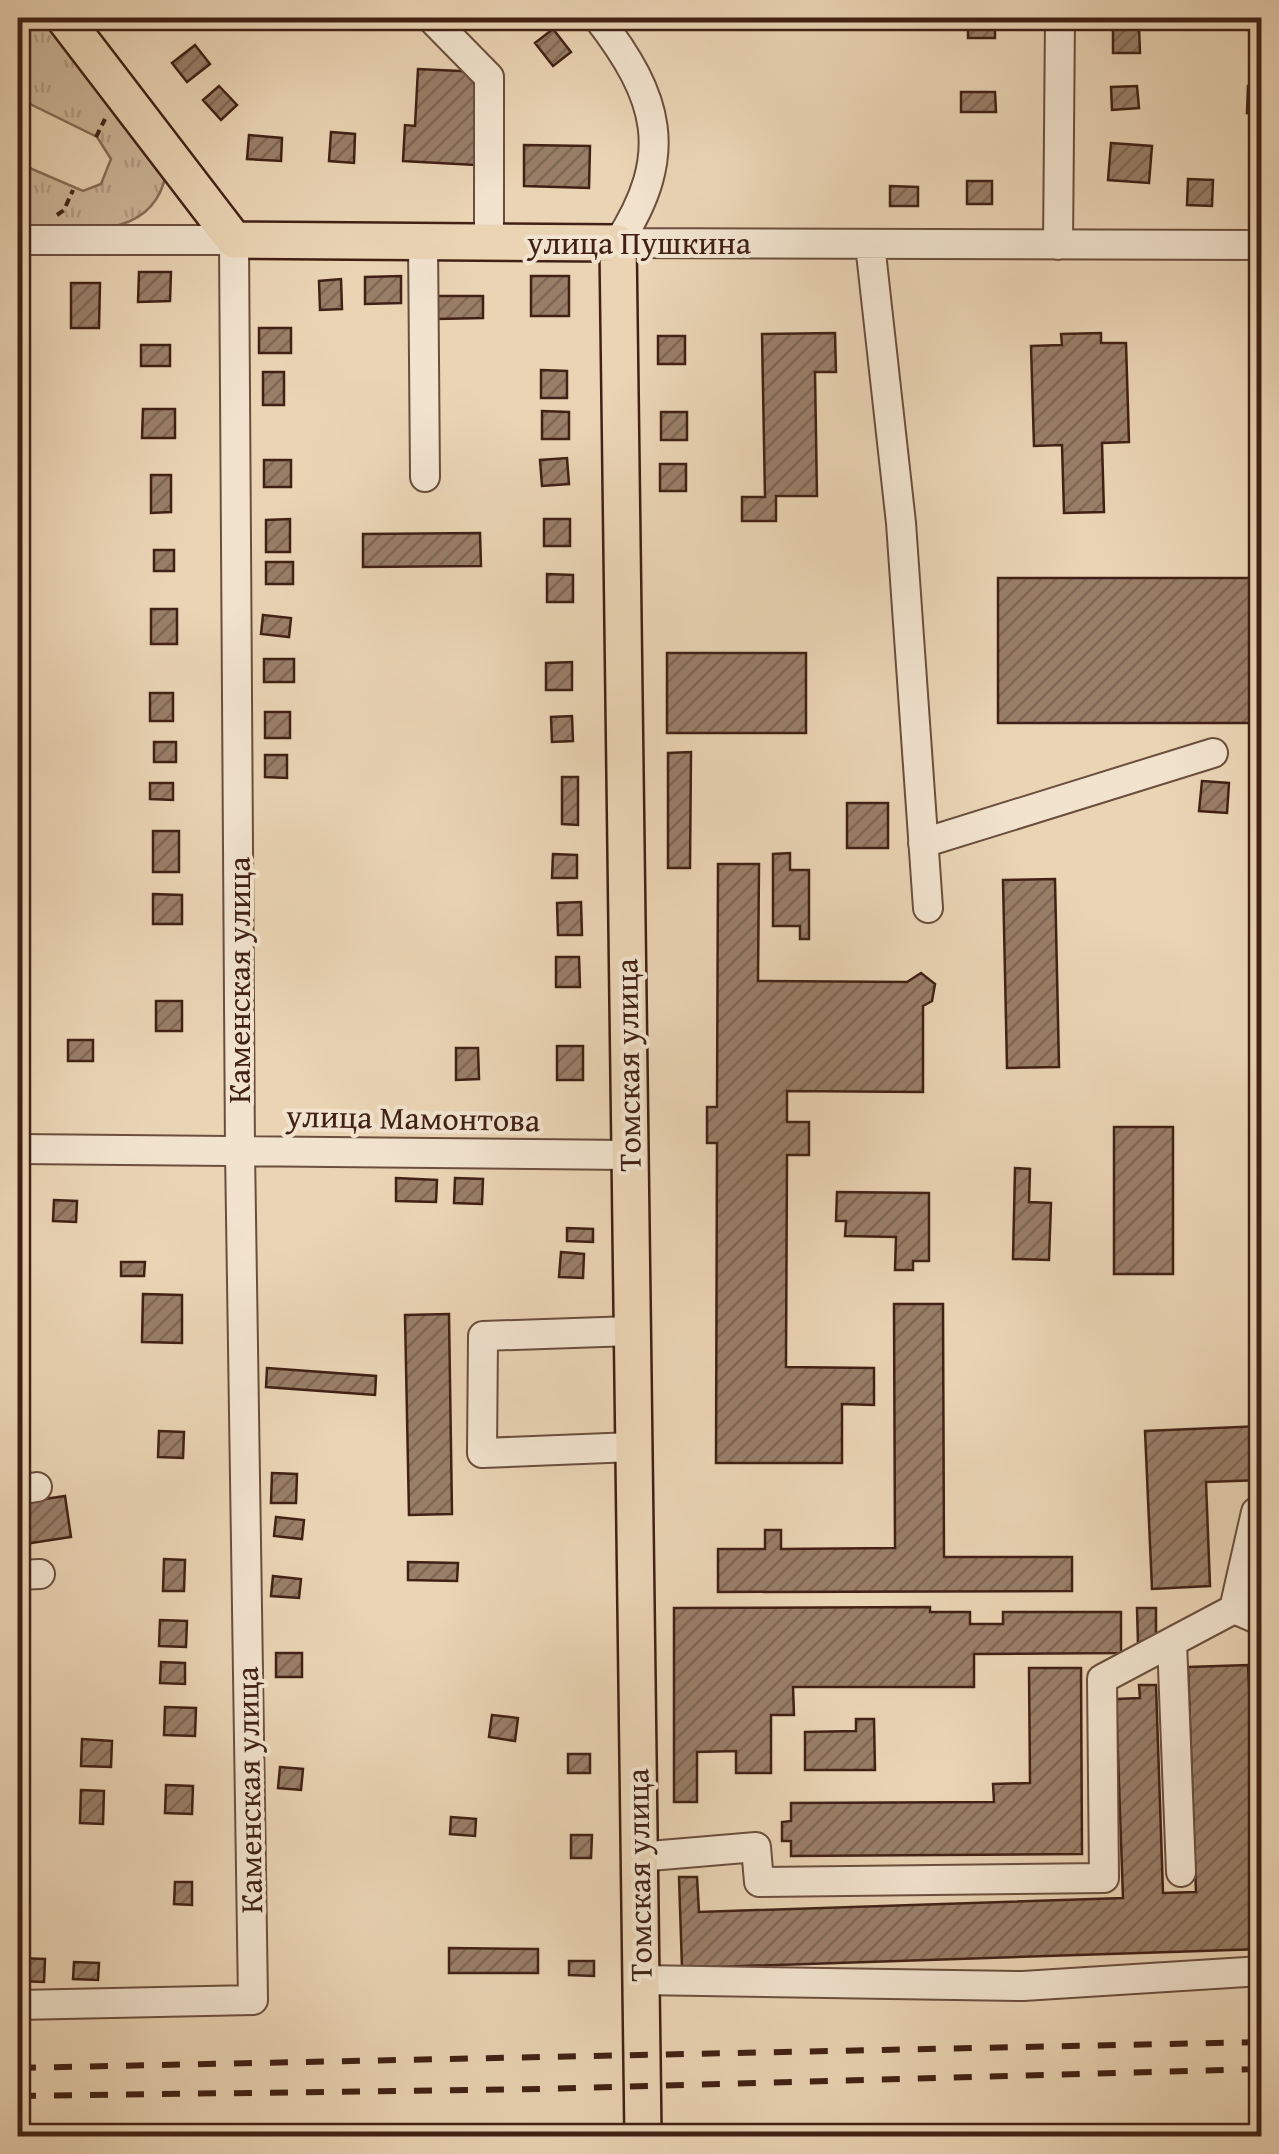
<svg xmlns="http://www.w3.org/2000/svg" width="1279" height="2154" font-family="'Gentium Book Plus',serif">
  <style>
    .park { fill: url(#park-tufts); stroke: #876c57; stroke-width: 2.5 }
    .building { fill: url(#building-hatch); stroke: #412115; stroke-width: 2.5 }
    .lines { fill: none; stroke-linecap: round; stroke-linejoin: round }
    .minor-casing { stroke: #6b4e3d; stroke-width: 32 }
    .major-casing { stroke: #412115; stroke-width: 40 }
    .path { stroke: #412115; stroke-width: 4; stroke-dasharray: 8 5; stroke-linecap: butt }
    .minor { stroke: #f1e3ce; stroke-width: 28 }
    .major { stroke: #ead4b4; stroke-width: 35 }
    .rail { stroke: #412115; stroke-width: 6; stroke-dasharray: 18 18; stroke-linecap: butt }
    .labels { text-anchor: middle; stroke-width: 8; stroke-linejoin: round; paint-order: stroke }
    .street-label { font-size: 32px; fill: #412115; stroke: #f1e3ce }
  </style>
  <defs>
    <pattern id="park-tufts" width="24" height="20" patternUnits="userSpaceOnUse" patternTransform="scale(2.5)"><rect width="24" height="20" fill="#cdb699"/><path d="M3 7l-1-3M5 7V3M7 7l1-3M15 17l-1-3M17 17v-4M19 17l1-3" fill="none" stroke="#b19c83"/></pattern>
    <pattern id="building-hatch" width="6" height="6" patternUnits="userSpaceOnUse" patternTransform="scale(2.5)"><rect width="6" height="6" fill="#997e68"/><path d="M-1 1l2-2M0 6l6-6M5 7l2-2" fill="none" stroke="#7e6754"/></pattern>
  </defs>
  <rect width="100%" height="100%" fill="#ead4b4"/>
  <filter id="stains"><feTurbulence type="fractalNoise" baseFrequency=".002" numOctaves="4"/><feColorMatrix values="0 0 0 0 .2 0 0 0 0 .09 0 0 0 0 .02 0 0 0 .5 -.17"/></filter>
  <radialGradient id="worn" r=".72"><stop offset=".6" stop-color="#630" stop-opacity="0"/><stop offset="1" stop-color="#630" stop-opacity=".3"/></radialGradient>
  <path class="park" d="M29 18H57L166 174C152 245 72 228 18 228V163L83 191 101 184 111 159 97 137 18 98V26Z"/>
  <path class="building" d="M968 18H995V38H968Z
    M1139 27 1140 53H1113V28Z
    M553 29 571 52 553 66 535 43Z
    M195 45 210 64 187 82 172 63Z
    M418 69 480 72 475 165 403 161 405 125 415 126Z
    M219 86 237 105 221 120 203 100Z
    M1137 86 1139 108 1112 110 1111 87Z
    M1248 86H1262V114L1247 113Z
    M961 92H995L996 112H961Z
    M331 132 355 134 354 163 329 161Z
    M249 135 282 138 281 161 247 159Z
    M1111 143 1152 146 1149 183 1108 180Z
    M524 145 590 146 589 188 524 186Z
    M1188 179 1213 180 1212 206 1187 205Z
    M967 181H992V204H967Z
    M890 186 918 187V206H890Z
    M139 272H171L170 301 138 302Z
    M401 276V303L365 304V277Z
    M531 276H569V316H531Z
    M341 279 342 309 320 310 319 281Z
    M71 283H100L99 328H71Z
    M437 296H483V318L437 319Z
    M259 328H291V353H259Z
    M835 333 836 372H815L817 496H776V521H742V497H765L762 334Z
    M1101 333V343H1126L1129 442 1102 443 1104 512 1064 513 1062 445 1034 446 1031 346 1062 345 1061 334Z
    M658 336H685V364H658Z
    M141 345H170V366H141Z
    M541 370 567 371V398H541Z
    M263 372H284V405H263Z
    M143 409H175V438H142Z
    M542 411 569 412V439H542Z
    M661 412H687V440H661Z
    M567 458 569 484 542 486 540 460Z
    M264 460H291V487H264Z
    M660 464H686V491H660Z
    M151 475H171V512L151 513Z
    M290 519V552H266V520Z
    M544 519H570V546H544Z
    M480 533 481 566 363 567V534Z
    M154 550H174V571H154Z
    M266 562H293V584H266Z
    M547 574 573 575V602H547Z
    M998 578H1262V723H998Z
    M151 609H177V644H151Z
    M263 615 291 618 289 637 261 634Z
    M667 653H806V733H667Z
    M264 659H294V682H264Z
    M572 662V690H546V663Z
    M150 693H173V721H150Z
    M265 712H290V738H265Z
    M572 716 573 741 552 742 551 717Z
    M154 742H176V762H154Z
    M691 752 690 868H668V753Z
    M265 755H287V778L265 777Z
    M562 777H578V825L562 824Z
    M1202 781 1229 783 1227 813 1199 811Z
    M150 783H173V800L150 799Z
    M847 803H888V848H847Z
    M153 831H179V872H153Z
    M790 853V870H809V939H800V926H773V854Z
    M553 854 577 855V878H552Z
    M718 864H759L758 981 907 982 921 973 935 984 932 1001 923 1006V1092L787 1091V1122H809V1155H787L786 1367 874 1368V1405L842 1404V1463H716L717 1143H707V1107H717Z
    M1055 879 1059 1067 1007 1068 1003 880Z
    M153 894 182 895V924H153Z
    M581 902 582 935H558L557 903Z
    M556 957H579L580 987H556Z
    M156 1001H182V1031H156Z
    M68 1040H93V1061H68Z
    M557 1046H583V1080H557Z
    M456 1048H478L479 1079 456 1080Z
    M1114 1127H1173V1274H1114Z
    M1015 1168 1030 1169 1029 1202 1051 1203 1049 1260 1013 1259Z
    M396 1178 437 1180 436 1202 396 1201Z
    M455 1178 483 1179 482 1204 454 1203Z
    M837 1192 929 1193V1261H913V1270H895L896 1237 845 1236 846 1221H836Z
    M54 1200 77 1201 76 1222 53 1221Z
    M567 1228 593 1229V1242L567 1241Z
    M561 1252 584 1254 583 1278 559 1277Z
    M121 1262H145L144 1276H121Z
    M143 1294 182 1295V1343L142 1342Z
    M894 1304H943L944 1557H1072V1591L718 1592V1549H765V1530H781V1549L895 1548Z
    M449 1314 452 1514 409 1515 405 1315Z
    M267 1368 376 1376 375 1395 266 1387Z
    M1262 1426V1480L1206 1482 1210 1586 1152 1589 1145 1431Z
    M159 1431 184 1432 183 1458 158 1457Z
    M272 1473 297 1474 296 1503H271Z
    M65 1496 71 1537 18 1545V1503Z
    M276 1517 304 1520 302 1539 274 1536Z
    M164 1559 185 1560 184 1591H163Z
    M408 1562 458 1563 457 1581 408 1580Z
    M273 1576 301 1579 299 1598 271 1596Z
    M930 1607V1612H970V1624H1003V1612H1121V1653L974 1654V1687H793L794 1715H771V1773H736V1751L697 1752V1802H674V1608Z
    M1137 1608H1156V1643H1138Z
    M160 1620 187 1621 186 1647 159 1646Z
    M276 1653H302V1677H276Z
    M161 1662 185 1663V1684L160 1683Z
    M1248 1665 1262 1949 682 1968 679 1877H697L699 1912 1123 1898 1116 1699 1140 1698 1139 1685H1156L1163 1893 1196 1892 1188 1667Z
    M1029 1668H1081L1082 1854 791 1856V1841H782V1822L791 1821V1803L994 1802 993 1784 1030 1783Z
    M165 1707 196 1708 195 1736 164 1735Z
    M492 1715 518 1718 515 1741 489 1737Z
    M856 1719H874L875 1770H805V1732L856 1731Z
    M82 1739 112 1741 111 1767 81 1766Z
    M568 1754H590V1773H568Z
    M280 1767 303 1769 301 1790 278 1788Z
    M166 1785 193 1786 192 1814 165 1813Z
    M81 1790 104 1791 103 1824 80 1823Z
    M451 1817 476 1819 475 1836 450 1834Z
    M571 1835H592L591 1858H571Z
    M175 1882H192V1905L174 1904Z
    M449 1948 538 1949V1973H449Z
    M18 1958 45 1959 44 1982 18 1981Z
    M569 1961H594V1976L569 1975Z
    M74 1962 99 1963 98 1980 73 1979Z"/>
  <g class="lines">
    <g class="minor-casing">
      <path id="minor" d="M431 18 489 77V242
        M598 18C659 97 676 154 618 243
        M18 240H234L240 1151 253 2000 18 2005
        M423 241 425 477
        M618 243 1262 245
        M870 244 901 523 928 908
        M1058 245 1060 18
        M923 843 1213 753
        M18 1149 629 1155
        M632 1331 483 1336 482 1453 633 1447
        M18 1490 37 1487
        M18 1575 40 1574
        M1234 1609 1262 1621
        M1172 1642 1181 1872
        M638 1857 756 1847 759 1882 1104 1878 1102 1679 1234 1609 1256 1512
        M640 1980 1023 1986 1262 1971"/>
    </g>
    <g class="major-casing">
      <path id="major" d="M64 18 234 240 618 243 643 2136"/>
    </g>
    <path class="path" d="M18 21 22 18
      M96 137 105 119
      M57 215 64 210 73 190"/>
    <use href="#minor" class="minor"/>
    <use href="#major" class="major"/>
    <path class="rail" d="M18 2068 1262 2042
      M18 2096 544 2089 1262 2069"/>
  </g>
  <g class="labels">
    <g class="street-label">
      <text x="639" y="254">улица Пушкина</text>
      <text transform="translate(239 980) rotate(-90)" y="11">Каменская улица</text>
      <text transform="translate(628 1065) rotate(-91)" y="11">Томская улица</text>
      <text transform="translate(413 1118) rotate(1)" y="11">улица Мамонтова</text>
      <text transform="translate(249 1790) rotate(-91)" y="11">Каменская улица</text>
      <text transform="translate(639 1875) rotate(-91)" y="11">Томская улица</text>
    </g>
  </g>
  <rect width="1279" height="2154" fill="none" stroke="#ead4b4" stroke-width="60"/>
  <rect x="20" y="20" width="1239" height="2114" fill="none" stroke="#412115" stroke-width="5"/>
  <rect x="30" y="30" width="1219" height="2094" fill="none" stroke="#412115" stroke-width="2.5"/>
  <rect width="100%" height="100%" filter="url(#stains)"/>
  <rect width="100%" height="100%" fill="url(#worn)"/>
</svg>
